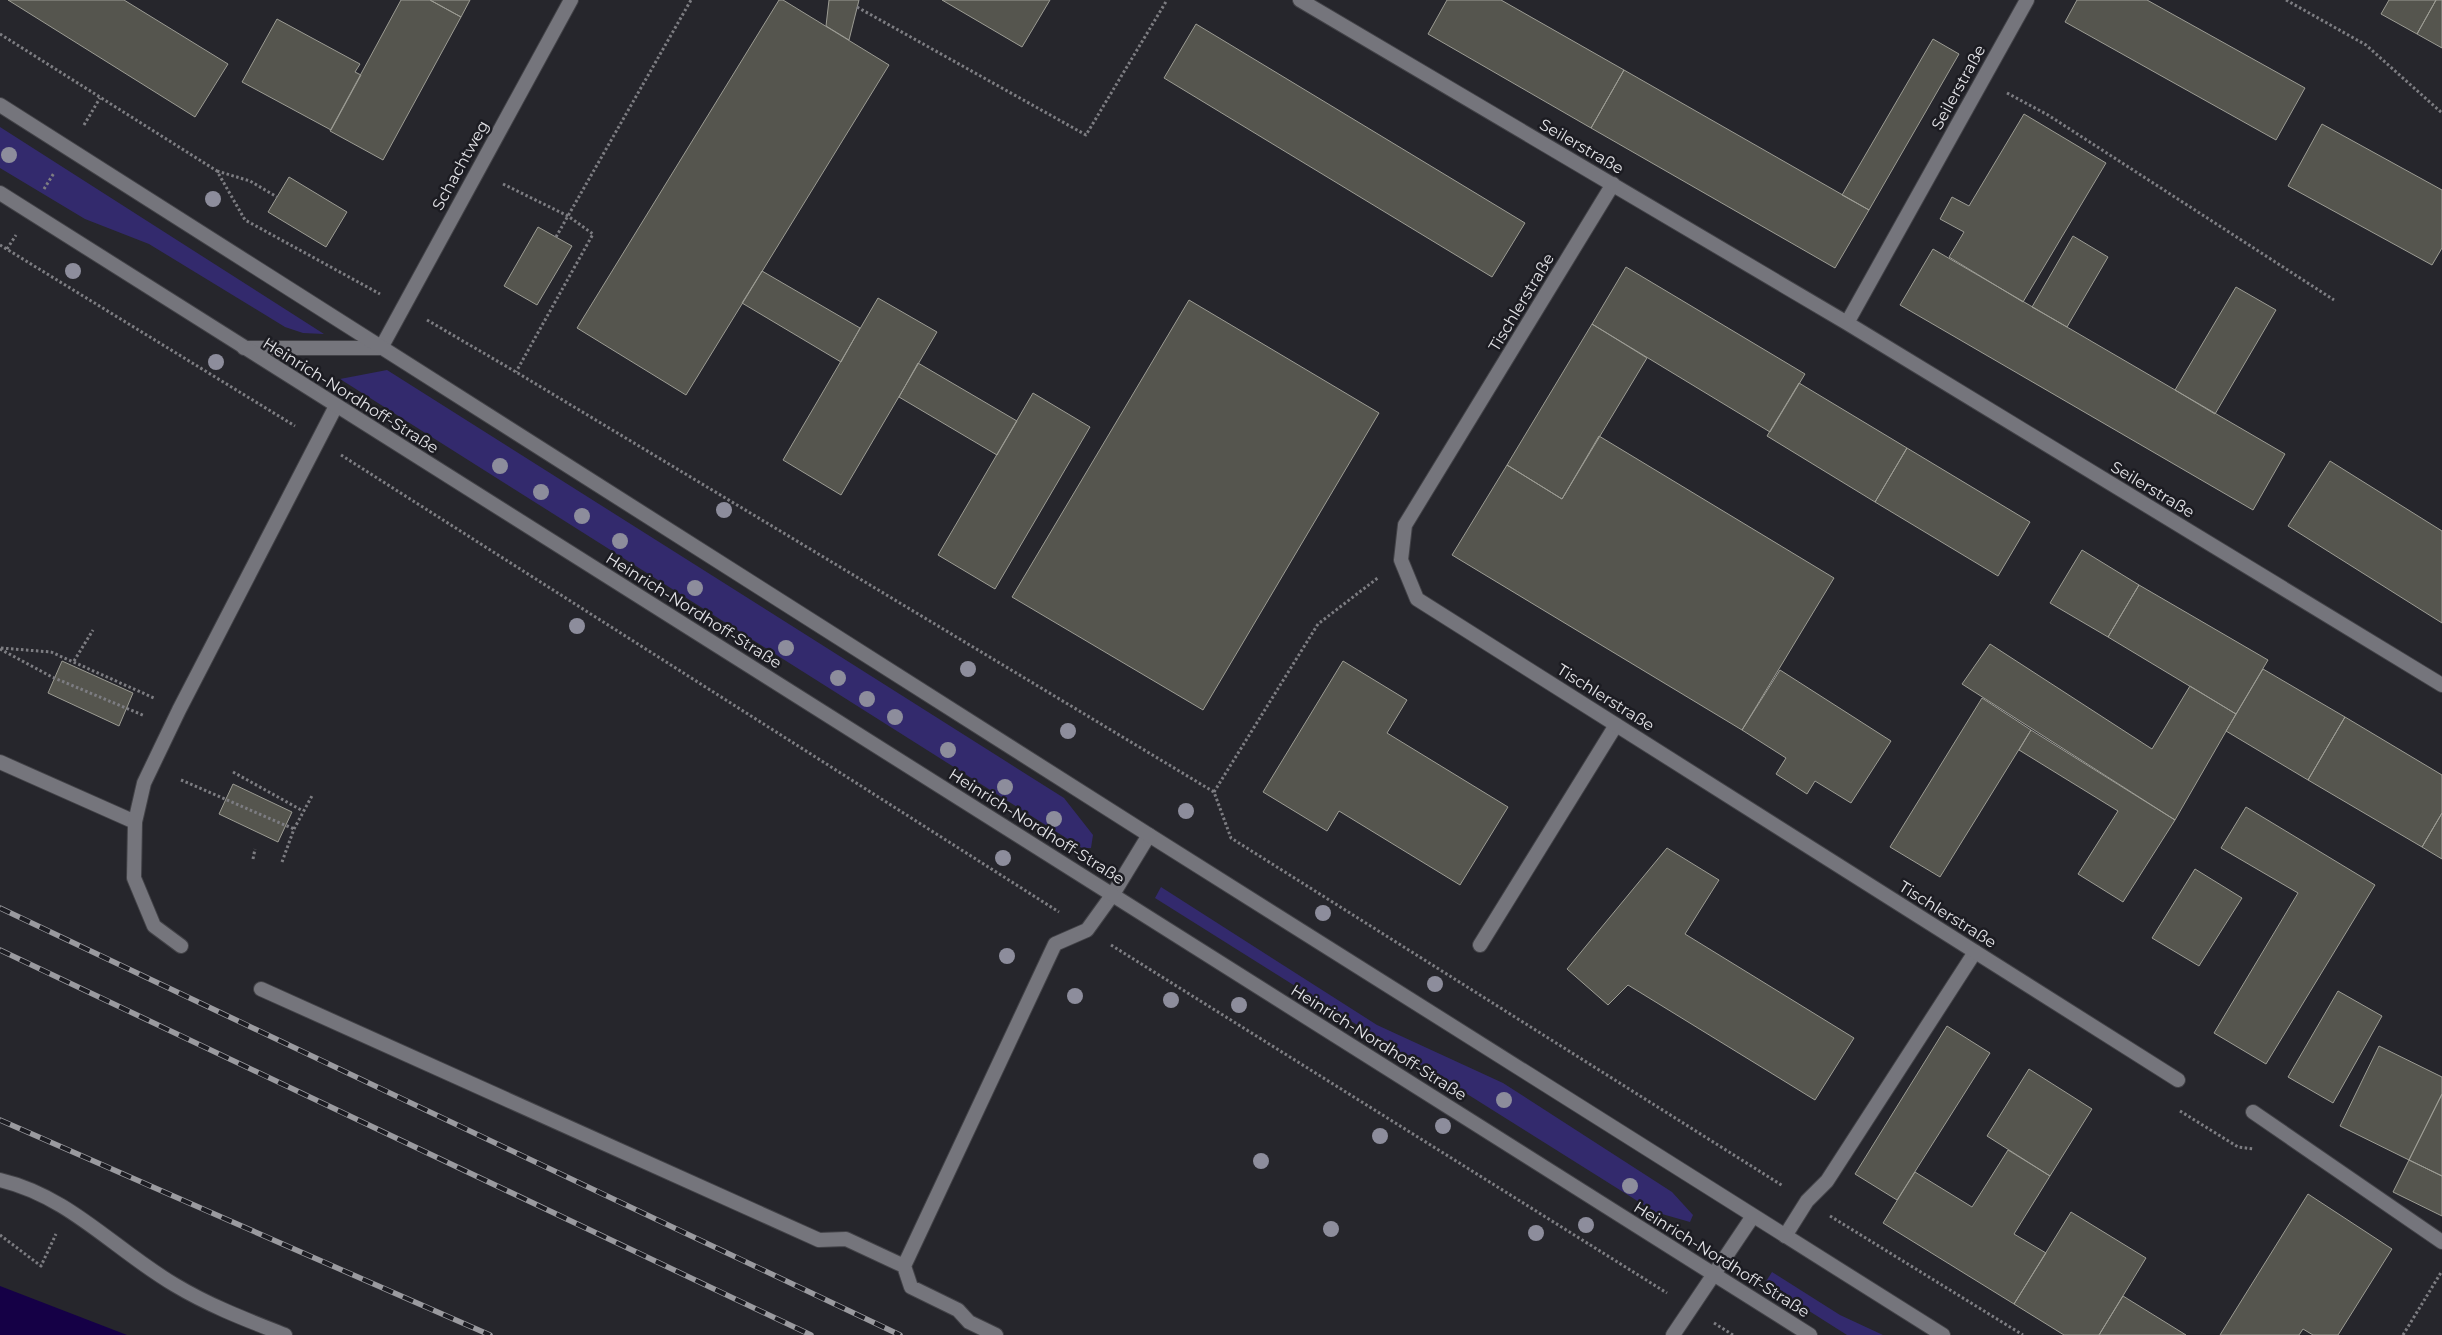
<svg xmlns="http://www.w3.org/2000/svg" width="2442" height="1335" font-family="Montserrat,sans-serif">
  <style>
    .green { fill: #332a6d }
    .water { fill: #150046 }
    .building { fill: #55554e; stroke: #9c9c94 }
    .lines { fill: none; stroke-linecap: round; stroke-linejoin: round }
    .service-casing { stroke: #424247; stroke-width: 16 }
    .minor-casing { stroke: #424247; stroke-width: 16 }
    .secondary-casing { stroke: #424247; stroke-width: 16 }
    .path { stroke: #7d7d82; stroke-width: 3; stroke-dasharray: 2.5 2.5; stroke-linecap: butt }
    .service { stroke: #75757c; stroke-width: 14 }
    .minor { stroke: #75757c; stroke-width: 14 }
    .secondary { stroke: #75757c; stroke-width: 14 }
    .rail-casing { stroke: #9a9a9f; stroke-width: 5.5 }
    .rail { stroke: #1c1c22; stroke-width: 4; stroke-dasharray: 11; stroke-linecap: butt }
    .tree { fill: #8d8d9c }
    .labels { text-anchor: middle; stroke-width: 5; stroke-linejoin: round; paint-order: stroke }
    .street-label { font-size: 16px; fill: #e3e3e7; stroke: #1c1c22 }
  </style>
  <rect width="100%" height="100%" fill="#26262c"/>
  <path class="green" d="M0 127 324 334 303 333 285 327 149 244 85 219 0 168Z
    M387 370 1064 798 1093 835 1091 848H1082L340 379Z
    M1161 887 1377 1025 1503 1083 1672 1192 1693 1215 1690 1222 1655 1212 1155 898Z
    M1772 1272 1840 1315 1883 1335H1847L1765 1283Z"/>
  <path class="water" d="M0 1286 127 1335H0Z"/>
  <path class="building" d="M8 0H124L228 64 195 117Z
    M401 0H430L461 17 383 160 330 131Z
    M430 0H470L461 17Z
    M779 0H783L889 65 686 395 577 328Z
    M829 0H859L849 40 826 26Z
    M942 0H1050L1022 47Z
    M1447 0H1501L1624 70 1591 128 1428 34Z
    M2077 0H2147L2305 88 2276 140 2065 22Z
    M2389 0H2436L2417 34 2381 14Z
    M2436 0H2442V48L2417 34Z
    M277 19 360 64 355 72 361 75 331 130 242 82Z
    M1196 24 1525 223 1492 277 1164 78Z
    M1933 39 1959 54 1869 210 1842 195Z
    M1624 70 1869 210 1835 268 1591 128Z
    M2024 114 2106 163 2023 302 1949 257 1964 232 1940 219 1952 197 1969 206Z
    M2322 124 2442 190V248L2432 265 2288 186Z
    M289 177 347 212 326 247 268 212Z
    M538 227 572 246 537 305 504 286Z
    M2073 236 2108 257 2067 327 2032 307Z
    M1933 249 2285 454 2253 510 1900 305Z
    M1626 267 1805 374 1770 432 1592 324Z
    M762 271 860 328 841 362 742 303Z
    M2236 287 2276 310 2215 414 2175 390Z
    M878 298 937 332 841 495 783 460Z
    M1189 300 1379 413 1203 710 1012 597Z
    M1592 324 1647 358 1562 499 1507 465Z
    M918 363 1017 421 997 455 899 397Z
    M1799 383 1907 448 1875 502 1767 436Z
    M1033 393 1090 427 995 589 938 555Z
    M1599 436 1834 578 1742 730 1452 555 1507 465 1562 499Z
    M1907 448 2030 522 1998 576 1875 502Z
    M2330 461 2442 531V623L2288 526Z
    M2082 550 2139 585 2108 637 2050 603Z
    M2139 585 2268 660 2236 714 2108 637Z
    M1990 644 2152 749 2190 686 2236 714 2175 820 1962 684Z
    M62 661 133 693 119 726 48 693Z
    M1343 661 1407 700 1387 733 1508 807 1460 885 1339 811 1327 831 1263 792Z
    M2263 669 2345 717 2308 780 2226 731Z
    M1780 670 1891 741 1851 803 1815 781 1807 794 1776 774 1786 758 1742 730Z
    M1982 698 2031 730 1940 877 1890 847Z
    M2345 717 2442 775V813L2422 847 2308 780Z
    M2031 730 2175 820 2123 902 2078 874 2118 811 2019 750Z
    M233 784 292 812 278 842 219 814Z
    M2246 807 2375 885 2266 1064 2214 1033 2298 893 2221 848Z
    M2442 813V859L2422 847Z
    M1667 848 1719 880 1685 934 1854 1038 1815 1100 1628 985 1608 1005 1567 969Z
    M2195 869 2242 898 2199 966 2152 938Z
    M2338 991 2382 1016 2333 1103 2288 1077Z
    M1947 1026 1990 1053 1897 1200 1855 1174Z
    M2379 1046 2442 1077V1094L2409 1160 2340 1126Z
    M2029 1069 2092 1109 2050 1176 1987 1136Z
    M2442 1094V1176L2409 1160Z
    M2008 1150 2050 1176 2014 1234 2046 1253 2014 1304 1883 1223 1915 1172 1972 1207Z
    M2409 1160 2442 1176V1216L2393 1192Z
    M2308 1194 2392 1249 2338 1335H2313L2303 1329 2299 1335H2220Z
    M2071 1212 2146 1258 2099 1335H2064L2014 1304Z
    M2123 1296 2186 1335H2099Z"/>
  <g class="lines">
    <g class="service-casing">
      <path id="service" d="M0 762 135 822
        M1480 945 1616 725
        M261 989 819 1240 846 1239 904 1266
        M2253 1112 2442 1242
        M0 1180C69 1196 115 1250 175 1285 210 1306 247 1320 285 1335
        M1785 1236 1807 1201 1827 1181 1975 952
        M996 1335 969 1322 958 1310 911 1287 904 1266 1055 944 1087 930 1113 894 1149 835
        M1673 1335 1753 1216"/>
    </g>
    <g class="minor-casing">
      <path id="minor" d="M1300 0 1847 323 2442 685
        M1613 184 1405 525 1401 560 1417 599 2178 1080
        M1847 323 2027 0
        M244 348H381L571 0
        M181 946 154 926 134 878 135 822 144 783 179 710 336 406"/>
    </g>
    <g class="secondary-casing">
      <path id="secondary" d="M0 105 1149 835 1943 1335
        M0 193 1810 1335"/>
    </g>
    <path class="path" d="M2286 0 2366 45 2442 113
      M857 7 1086 135 1167 0
      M0 34 217 171 245 220 380 294
      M2007 93 2048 115 2334 300
      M84 125 100 98
      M217 171 250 181 277 197
      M503 184 568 216 593 234 516 372
      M44 189 54 173
      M556 237 691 0
      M0 245 295 426
      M7 249 16 235
      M427 320 516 372 1214 792 1231 838 1783 1186
      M341 455 1059 912
      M1 648 51 652 154 698
      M0 649 52 677 145 716
      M74 661 93 630
      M233 772 303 811
      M181 780 294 829
      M1214 792 1318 624 1379 577
      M253 859 255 849
      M282 862 294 829 313 794
      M1111 945 1667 1293
      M2180 1111 2238 1147 2254 1149
      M1830 1216 2023 1335
      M0 1235 41 1266 56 1234
      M1714 1323 1733 1335
      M2403 1335 2442 1271"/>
    <use href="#service" class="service"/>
    <use href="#minor" class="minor"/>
    <use href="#secondary" class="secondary"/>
    <g class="rail-casing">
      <path id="rail" d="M0 908 900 1335
        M0 950 811 1335
        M0 1120 490 1335"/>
    </g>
    <use href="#rail" class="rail"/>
  </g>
  <g class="tree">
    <circle cx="9" cy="155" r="8"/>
    <circle cx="213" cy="199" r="8"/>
    <circle cx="73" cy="271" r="8"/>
    <circle cx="216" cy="362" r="8"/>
    <circle cx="500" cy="466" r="8"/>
    <circle cx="541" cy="492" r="8"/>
    <circle cx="724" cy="510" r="8"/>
    <circle cx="582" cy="516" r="8"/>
    <circle cx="620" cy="541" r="8"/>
    <circle cx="695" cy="588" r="8"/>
    <circle cx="577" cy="626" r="8"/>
    <circle cx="786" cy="648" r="8"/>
    <circle cx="968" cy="669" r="8"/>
    <circle cx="838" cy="678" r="8"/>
    <circle cx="867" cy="699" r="8"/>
    <circle cx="895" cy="717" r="8"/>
    <circle cx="1068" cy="731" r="8"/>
    <circle cx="948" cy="750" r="8"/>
    <circle cx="1005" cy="787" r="8"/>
    <circle cx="1186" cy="811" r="8"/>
    <circle cx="1054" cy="819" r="8"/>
    <circle cx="1003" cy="858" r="8"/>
    <circle cx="1323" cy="913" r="8"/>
    <circle cx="1007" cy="956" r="8"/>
    <circle cx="1435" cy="984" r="8"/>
    <circle cx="1075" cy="996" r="8"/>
    <circle cx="1171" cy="1000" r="8"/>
    <circle cx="1239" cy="1005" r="8"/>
    <circle cx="1504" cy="1100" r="8"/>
    <circle cx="1443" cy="1126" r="8"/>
    <circle cx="1380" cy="1136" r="8"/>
    <circle cx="1261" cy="1161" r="8"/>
    <circle cx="1630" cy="1186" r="8"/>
    <circle cx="1586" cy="1225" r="8"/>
    <circle cx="1331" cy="1229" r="8"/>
    <circle cx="1536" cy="1233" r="8"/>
  </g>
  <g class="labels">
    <g class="street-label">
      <text transform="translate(1958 87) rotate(-61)" y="6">Seilerstraße</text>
      <text transform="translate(1582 146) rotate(30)" y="6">Seilerstraße</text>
      <text transform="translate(460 165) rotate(-61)" y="6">Schachtweg</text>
      <text transform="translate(1521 302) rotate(-59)" y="6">Tischlerstraße</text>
      <text transform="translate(351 395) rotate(32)" y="6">Heinrich-Nordhoff-Straße</text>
      <text transform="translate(2153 489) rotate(31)" y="6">Seilerstraße</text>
      <text transform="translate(694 610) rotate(32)" y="6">Heinrich-Nordhoff-Straße</text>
      <text transform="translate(1606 697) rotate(32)" y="6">Tischlerstraße</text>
      <text transform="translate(1037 826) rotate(32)" y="6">Heinrich-Nordhoff-Straße</text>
      <text transform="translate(1948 914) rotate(32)" y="6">Tischlerstraße</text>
      <text transform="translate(1379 1042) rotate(32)" y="6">Heinrich-Nordhoff-Straße</text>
      <text transform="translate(1722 1259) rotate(32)" y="6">Heinrich-Nordhoff-Straße</text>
    </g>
  </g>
</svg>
